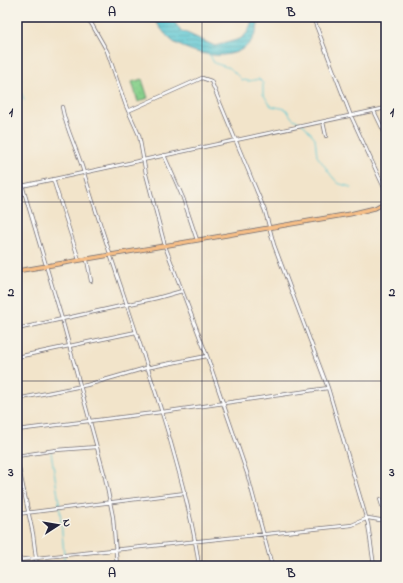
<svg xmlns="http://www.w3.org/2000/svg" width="403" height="583" font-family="'Indie Flower',sans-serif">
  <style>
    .park { fill: url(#park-dots); stroke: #557a64 }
    .water { fill: url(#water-rules); stroke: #3e7487 }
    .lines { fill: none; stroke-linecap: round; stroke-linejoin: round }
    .stream { stroke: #5bc7d3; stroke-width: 1 }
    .minor-casing { stroke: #6b666d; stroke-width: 4 }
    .major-casing { stroke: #6b666d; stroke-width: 5 }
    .minor { stroke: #fff; stroke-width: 2.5 }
    .major { stroke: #f6be86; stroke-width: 3.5 }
    .grid { fill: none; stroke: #22223b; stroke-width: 1; stroke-opacity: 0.55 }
    .neatline { fill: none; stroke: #22223b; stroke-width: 1.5 }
    .grid-label { font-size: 13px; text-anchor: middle; font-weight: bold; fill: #22223b }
  </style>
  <defs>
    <pattern id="park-dots" width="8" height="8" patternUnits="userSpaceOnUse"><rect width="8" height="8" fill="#88d18c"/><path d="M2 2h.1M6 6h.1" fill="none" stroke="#75b37a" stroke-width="1.8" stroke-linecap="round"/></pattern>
    <pattern id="water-rules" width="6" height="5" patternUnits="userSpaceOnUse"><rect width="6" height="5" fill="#5bc7d3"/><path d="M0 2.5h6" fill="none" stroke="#4ba1ac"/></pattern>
  </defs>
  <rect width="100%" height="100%" fill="#f7f3e8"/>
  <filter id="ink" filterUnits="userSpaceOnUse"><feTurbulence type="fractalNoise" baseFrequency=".025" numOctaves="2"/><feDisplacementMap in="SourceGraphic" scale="8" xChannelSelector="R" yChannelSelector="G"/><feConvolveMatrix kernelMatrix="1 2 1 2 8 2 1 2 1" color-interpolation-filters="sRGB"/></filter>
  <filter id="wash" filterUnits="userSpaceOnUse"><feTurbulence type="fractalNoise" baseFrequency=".012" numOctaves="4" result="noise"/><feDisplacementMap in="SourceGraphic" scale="16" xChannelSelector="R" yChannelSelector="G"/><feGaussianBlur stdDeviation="0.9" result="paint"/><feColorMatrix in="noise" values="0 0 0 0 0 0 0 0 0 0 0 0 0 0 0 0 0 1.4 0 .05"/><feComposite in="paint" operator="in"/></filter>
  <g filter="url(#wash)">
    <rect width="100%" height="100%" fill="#f2e4ca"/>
    <path class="park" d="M142 79 148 98 138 102 132 82Z"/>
    <path class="water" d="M153 17H171L180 30 215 46 240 39 247 33 251 24 252 17H259C256 64 207 61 175 43 166 37 159 26 153 17Z"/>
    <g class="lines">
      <path class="stream" d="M210 55 214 63 230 68 242 80 249 81 259 79 263 83V94L271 106 286 109 292 118 304 125 315 138 317 156C324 164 329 174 337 182 341 186 347 184 352 188
        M17 82 24 100
        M51 452 60 508
        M60 510 64 554
        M64 556 65 566"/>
    </g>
  </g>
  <g filter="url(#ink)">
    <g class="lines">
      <g class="minor-casing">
        <path id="minor" d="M84 17 91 23 107 51 126 106 139 135 146 174 165 246 207 356 247 473 272 566
          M310 17 314 20 351 116 386 192
          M62 107C66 130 78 151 84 173 111 261 143 348 169 436 181 479 193 521 199 566
          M128 111 202 78 211 81 265 211 274 245 328 388 368 524 374 566
          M374 111 386 136
          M323 122 326 136
          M17 131 19 130
          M164 155 183 198 197 240
          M17 168 62 319 105 477 113 517 117 566
          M53 179 79 260
          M17 187 386 108
          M87 260 91 281
          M17 329 157 298 182 291
          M17 357 136 332
          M17 399 87 385 146 368 207 356
          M17 430 162 412 328 388
          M17 456 56 450 97 447
          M17 459 33 534 37 566
          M17 489 23 488
          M380 499 386 518
          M17 514 185 493
          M17 560 352 525 368 518 386 521"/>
      </g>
      <g class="major-casing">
        <path id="major" d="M17 271 350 214 375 208 386 202"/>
      </g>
      <use href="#minor" class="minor"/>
      <use href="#major" class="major"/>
    </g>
  </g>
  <path class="grid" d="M202 17V566M17 202H386M17 381H386"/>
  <rect width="403" height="583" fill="none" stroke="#f7f3e8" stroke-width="44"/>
  <g transform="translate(58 525) rotate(78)" stroke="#f7f3e8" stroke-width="3" paint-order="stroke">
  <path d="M0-3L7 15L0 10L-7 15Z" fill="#22223b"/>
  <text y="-6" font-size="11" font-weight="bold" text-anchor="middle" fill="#22223b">N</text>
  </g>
  <rect x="22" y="22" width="359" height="539" class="neatline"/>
  <g class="grid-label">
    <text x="112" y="16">A</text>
    <text x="291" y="16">B</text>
    <text x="11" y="116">1</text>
    <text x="392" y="116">1</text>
    <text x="11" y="296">2</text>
    <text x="392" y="296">2</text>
    <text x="11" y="476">3</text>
    <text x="392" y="476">3</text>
    <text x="112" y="577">A</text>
    <text x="291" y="577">B</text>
  </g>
</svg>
